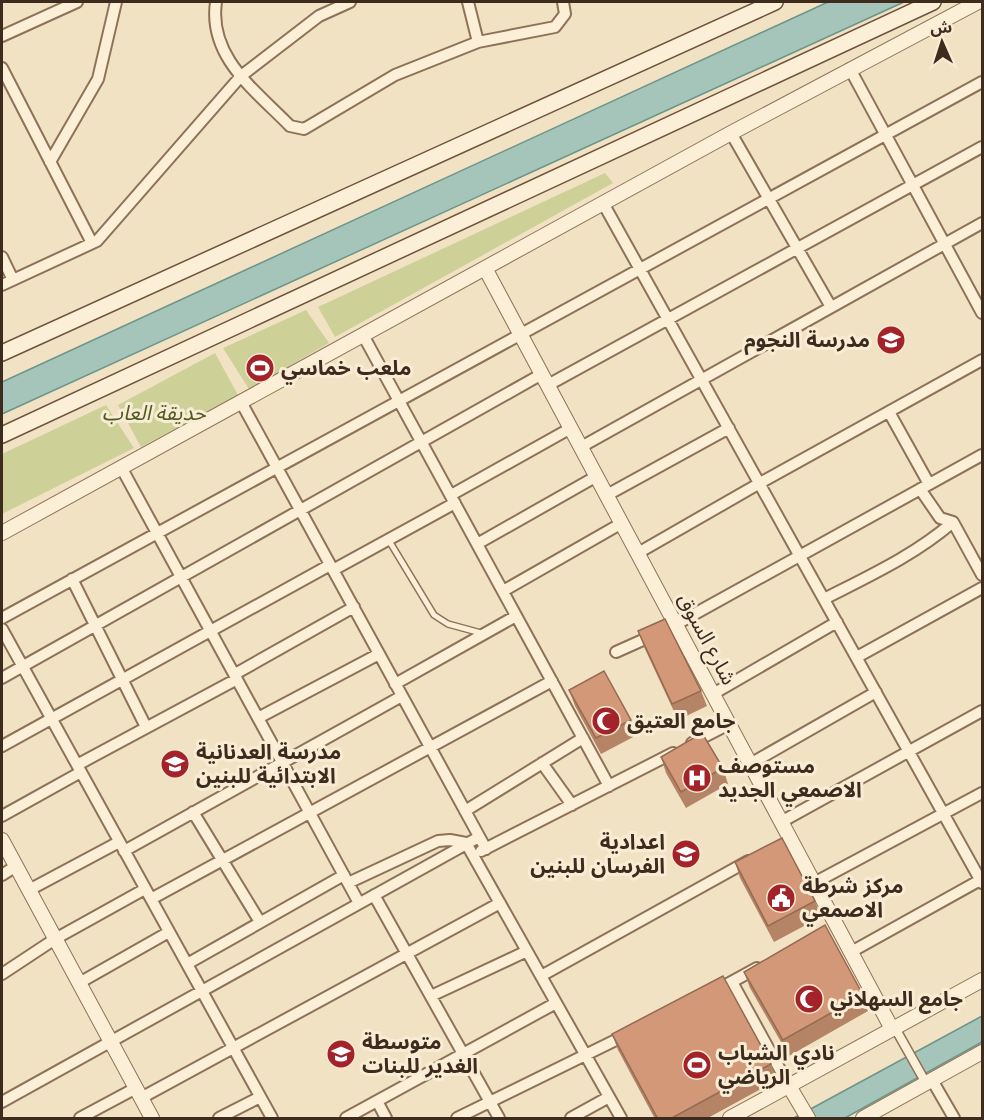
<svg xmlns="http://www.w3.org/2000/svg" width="984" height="1120" font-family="'PT Serif','Noto Sans Arabic',serif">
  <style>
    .green { fill: #cdd197 }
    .water { fill: #a6c5ba; stroke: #6c9488; stroke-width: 1.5 }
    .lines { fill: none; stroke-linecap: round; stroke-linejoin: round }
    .service-casing { stroke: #8e7258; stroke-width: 8 }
    .pedestrian-casing { stroke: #8e7258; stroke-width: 11 }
    .minor-casing { stroke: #8e7258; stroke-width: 14 }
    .tertiary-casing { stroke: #8e7258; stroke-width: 16 }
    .secondary-casing { stroke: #70533c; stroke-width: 18 }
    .service { stroke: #fbefd8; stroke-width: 5 }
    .pedestrian { stroke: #fbefd8; stroke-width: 8 }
    .minor { stroke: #fbefd8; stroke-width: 10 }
    .tertiary { stroke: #fbefd8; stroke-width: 14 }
    .secondary { stroke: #fbefd8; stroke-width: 15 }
    .wall { fill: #b58366 }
    .building { fill: #d39877; stroke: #946a53; stroke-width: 1.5 }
    .labels { text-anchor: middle; stroke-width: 6; stroke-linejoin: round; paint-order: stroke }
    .poi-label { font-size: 21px; font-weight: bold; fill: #3d2b1e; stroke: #f8ecd4; text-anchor: start }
    .park-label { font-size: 21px; font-style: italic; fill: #505b22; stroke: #f8ecd4 }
    .street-label { font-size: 21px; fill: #3d2b1e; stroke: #f8ecd4 }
  </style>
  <rect width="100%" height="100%" fill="#f2e2c4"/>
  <path class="green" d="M605 173 613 183 335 337 318 307Z
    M306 310 329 343 249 389 223 348Z
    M215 353 238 395 141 447 118 405Z
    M106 405 134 448 2 514V454Z"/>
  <path class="water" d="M828 2H904L2 414V382Z
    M982 1016V1042L845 1118H794Z"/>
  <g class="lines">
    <g class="service-casing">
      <path id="service" d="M388 539 434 615 448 624 481 633"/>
    </g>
    <g class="pedestrian-casing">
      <path id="pedestrian" d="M895 1028 926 1083"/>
    </g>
    <g class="minor-casing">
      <path id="minor" d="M216 2C208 57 255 90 290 126L304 129 395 75 478 42 555 27 565 14 563 2
        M468 2 478 42
        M2 36 77 2
        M2 68 92 243
        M850 69 982 313
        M731 133 831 307
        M50 162 98 79 116 2
        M603 203 982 883
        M2 257 13 280
        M2 285 97 241 241 76 319 16 350 2
        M363 335 609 786
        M548 385 982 147
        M241 402 486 849
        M889 412 929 484
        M581 447 982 223
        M121 467 359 903
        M920 489 940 518 953 522 982 575
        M451 495 571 428
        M607 495 729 428
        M477 544 597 476
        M638 553 760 483 982 360
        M333 570 455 503
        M72 579 146 727
        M503 591 622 523
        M824 599C869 576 915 555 953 522
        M2 618 982 82
        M671 627 982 455
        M2 629 272 1118
        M616 652 654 635
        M857 657 982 588
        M235 674 354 607
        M2 678 542 374
        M395 684 516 616
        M713 694 837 622
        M258 718 379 654
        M692 743 729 724
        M2 746 330 565
        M542 763 572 805
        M750 764 876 692
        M77 765 237 679
        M465 811 583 738
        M193 812 260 922
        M2 816 81 772
        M781 822 982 711
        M124 851 402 696
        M481 851 673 753
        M2 875 16 866
        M348 883 438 841 450 840 466 843 621 1118
        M814 883 982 793
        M29 890 119 842
        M374 895 499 1118
        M151 899 552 681
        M851 952 982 879
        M187 964 344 875
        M2 974 55 939 145 889
        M541 976 748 861
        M732 982 789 1086
        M79 983 169 932
        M715 991 757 968
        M431 996 527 951
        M932 1080 954 1118
        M141 1098 500 903
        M377 1101 386 1118
        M2 1102 479 837
        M80 1118 136 1088
        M219 1118 260 1097
        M346 1118 556 1003
        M457 1118 626 1035
        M571 1118 609 1097"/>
    </g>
    <g class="tertiary-casing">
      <path id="tertiary" d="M485 268 892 1029
        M2 533 731 133 978 2
        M2 840 152 1118
        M789 1086 808 1118
        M730 1118 982 980
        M863 1118 982 1052"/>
    </g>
    <g class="secondary-casing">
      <path id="secondary" d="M2 353 775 2
        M2 435 933 2"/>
    </g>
    <use href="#service" class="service"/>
    <use href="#pedestrian" class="pedestrian"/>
    <use href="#minor" class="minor"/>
    <use href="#tertiary" class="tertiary"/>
    <use href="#secondary" class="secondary"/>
  </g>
  <path class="wall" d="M638 631 701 691 707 706 678 720 644 647Z
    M569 690 631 720 637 735 601 754 575 706Z
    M661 757 723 768 728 784 686 808 666 773Z
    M735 862 815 901 821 917 774 942 740 878Z
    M744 972 863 995 868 1011 789 1056 750 988Z
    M612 1034 771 1064 777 1080 706 1119H655L618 1050Z"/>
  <path class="building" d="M665 619 701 691 672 704 638 631Z
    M604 671 631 720 596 738 569 690Z
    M702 733 723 768 681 792 661 757Z
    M782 838 815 901 768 926 735 862Z
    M825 925 863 995 783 1040 744 972Z
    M723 976 771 1064 670 1119H658L612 1034Z"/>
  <defs>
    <g id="school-disc" transform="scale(1.5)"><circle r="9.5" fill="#a3232b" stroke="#f8ecd4"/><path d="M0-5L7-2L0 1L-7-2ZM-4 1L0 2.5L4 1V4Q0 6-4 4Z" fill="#fff"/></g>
    <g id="stadium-disc" transform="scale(1.5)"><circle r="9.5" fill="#a3232b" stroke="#f8ecd4"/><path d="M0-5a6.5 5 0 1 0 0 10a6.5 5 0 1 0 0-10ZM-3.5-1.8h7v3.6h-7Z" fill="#fff"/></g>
    <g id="mosque-disc" transform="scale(1.5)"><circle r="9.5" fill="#a3232b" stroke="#f8ecd4"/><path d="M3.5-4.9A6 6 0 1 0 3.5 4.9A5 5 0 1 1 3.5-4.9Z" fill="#fff"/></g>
    <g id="hospital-disc" transform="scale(1.5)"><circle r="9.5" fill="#a3232b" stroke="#f8ecd4"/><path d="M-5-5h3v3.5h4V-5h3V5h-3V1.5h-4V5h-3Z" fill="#fff"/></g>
    <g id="civic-disc" transform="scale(1.5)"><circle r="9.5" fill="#a3232b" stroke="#f8ecd4"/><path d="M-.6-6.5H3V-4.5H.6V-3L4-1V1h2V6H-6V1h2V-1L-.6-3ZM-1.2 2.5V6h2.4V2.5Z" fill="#fff"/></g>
  </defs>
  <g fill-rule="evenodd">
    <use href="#school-disc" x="891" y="340"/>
    <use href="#stadium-disc" x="260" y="368"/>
    <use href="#mosque-disc" x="606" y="721"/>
    <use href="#school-disc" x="175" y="764"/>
    <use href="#hospital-disc" x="697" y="778"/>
    <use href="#school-disc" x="686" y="854"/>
    <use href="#civic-disc" x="781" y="898"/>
    <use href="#mosque-disc" x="809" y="999"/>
    <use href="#school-disc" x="341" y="1054"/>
    <use href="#stadium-disc" x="697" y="1065"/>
  </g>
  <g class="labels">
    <g class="poi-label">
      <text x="870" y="347" text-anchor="end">مدرسة النجوم</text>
      <text x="281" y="375">ملعب خماسي</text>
      <text x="627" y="728">جامع العتيق</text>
      <text x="196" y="759">مدرسة العدنانية<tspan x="196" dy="24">الابتدائية للبنين</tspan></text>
      <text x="718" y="773">مستوصف<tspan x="718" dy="24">الاصمعي الجديد</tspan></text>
      <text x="665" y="849" text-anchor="end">اعدادية<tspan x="665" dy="24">الفرسان للبنين</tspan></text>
      <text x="802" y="893">مركز شرطة<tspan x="802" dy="24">الاصمعي</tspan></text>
      <text x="830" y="1006">جامع السهلاني</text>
      <text x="362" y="1049">متوسطة<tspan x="362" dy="24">الغدير للبنات</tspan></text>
      <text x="718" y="1060">نادي الشباب<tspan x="718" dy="24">الرياضي</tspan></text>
    </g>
    <g class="park-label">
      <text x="154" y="420">حديقة العاب</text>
    </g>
    <g class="street-label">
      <text transform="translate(707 639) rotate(62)" y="7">شارع السوق</text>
    </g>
  </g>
  <rect width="984" height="1120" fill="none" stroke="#3d2b1e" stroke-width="6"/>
  <g transform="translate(942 42) rotate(357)" stroke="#f8ecd4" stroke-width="4.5" paint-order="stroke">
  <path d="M0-4.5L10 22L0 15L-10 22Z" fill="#3d2b1e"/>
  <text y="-9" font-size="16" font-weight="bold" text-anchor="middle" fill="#3d2b1e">ش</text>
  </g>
</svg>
